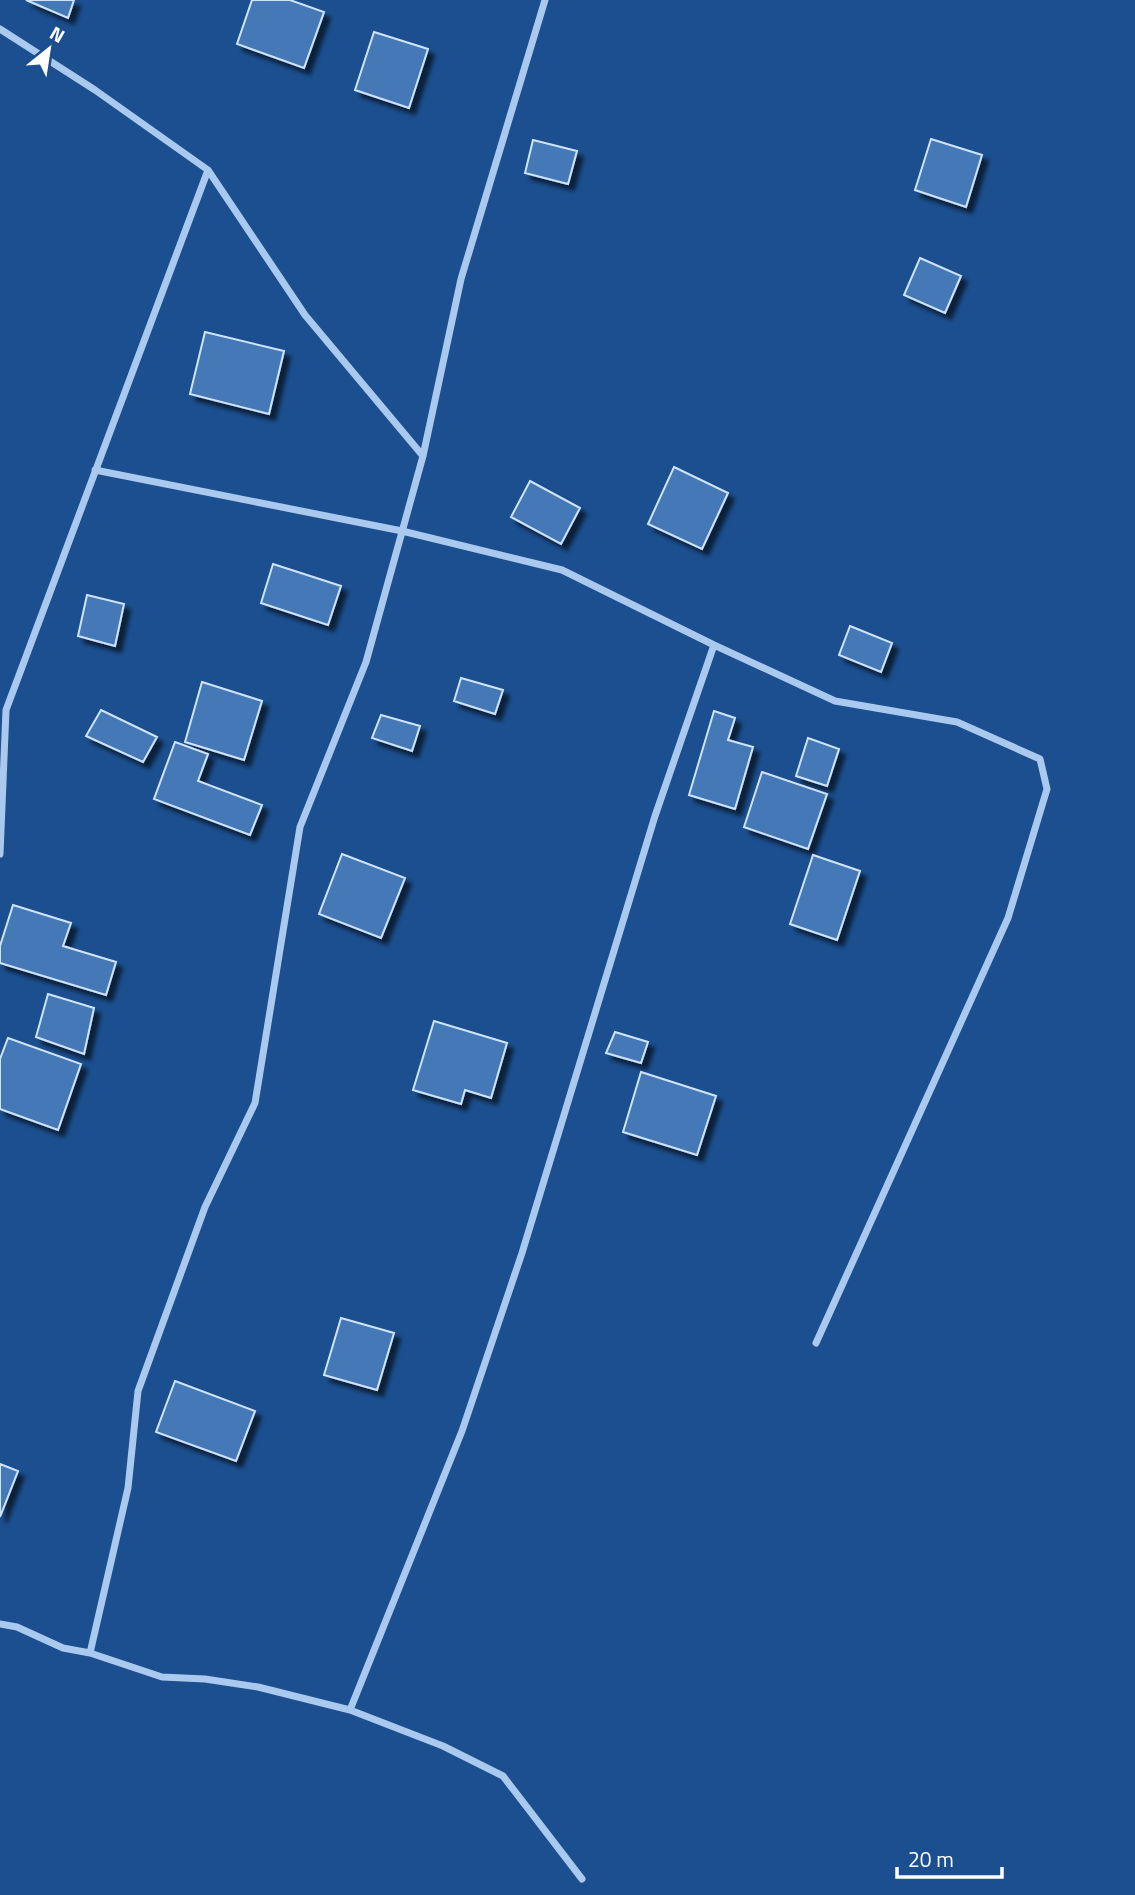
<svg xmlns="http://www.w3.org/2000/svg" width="1135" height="1895" font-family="'Titillium Web',sans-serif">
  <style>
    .building { fill: #4478b7; stroke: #cfe3fa; stroke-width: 2; filter: url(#shadow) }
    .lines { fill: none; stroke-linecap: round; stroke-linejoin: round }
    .minor { stroke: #a9c9ee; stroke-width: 7 }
  </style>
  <defs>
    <filter id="shadow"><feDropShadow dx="6" dy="6" stdDeviation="2" flood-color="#0009"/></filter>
  </defs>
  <rect width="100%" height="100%" fill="#1b4f8f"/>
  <path class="building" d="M26 0H74L68 18Z
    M252 0H290L324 12 304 68 237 44Z
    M374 32 428 49 409 108 355 90Z
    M931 139 982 155 966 207 915 190Z
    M533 140 577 151 568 184 525 173Z
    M920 258 961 276 945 313 904 295Z
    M205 332 284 351 269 414 190 394Z
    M674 467 728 493 702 549 648 524Z
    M530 481 580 508 561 544 511 517Z
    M273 564 341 586 328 625 261 603Z
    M87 595 124 604 115 646 78 636Z
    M850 626 892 643 881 672 839 655Z
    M461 678 503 690 495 714 454 701Z
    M202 682 262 701 244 760 185 742Z
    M101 710 157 737 143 762 86 736Z
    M714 711 735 718 728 740 753 747 735 809 689 795Z
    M381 715 420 726 412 751 372 738Z
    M808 738 839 749 827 786 796 776Z
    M175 742 208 754 198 781 262 805 250 835 154 799Z
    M762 772 827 794 808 849 744 827Z
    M342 854 405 878 381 938 319 914Z
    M813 855 860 871 837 940 790 924Z
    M13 905 71 923 63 946 116 962 106 995 0 963V946Z
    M48 994 94 1008 84 1054 36 1037Z
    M434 1021 507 1043 491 1098 465 1090 461 1104 413 1090Z
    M615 1032 648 1042 641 1063 606 1053Z
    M8 1038 81 1064 58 1130 0 1109V1059Z
    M641 1072 716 1096 697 1155 623 1132Z
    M341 1318 394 1333 377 1390 324 1375Z
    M175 1381 255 1411 236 1461 156 1432Z
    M0 1464 18 1471 0 1517Z"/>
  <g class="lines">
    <path class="minor" d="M0 29 95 90 208 170 305 315 423 456
      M95 470 402 531 562 570 714 645 835 701 957 722 1040 759 1047 789 1008 918 816 1343
      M0 854 6 710 208 170
      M0 1624 17 1627 63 1648 90 1653 162 1677 205 1679 258 1687 350 1710 443 1746 503 1776 582 1879
      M90 1653 128 1488 138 1391 205 1207 255 1103 300 827 366 662 423 456 461 279 545 0
      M350 1710 462 1431 522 1253 655 816 714 645"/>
  </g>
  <g transform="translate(49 49) rotate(30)" stroke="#1b4f8f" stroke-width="5" paint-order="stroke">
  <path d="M0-5L12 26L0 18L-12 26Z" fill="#ffffff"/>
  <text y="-10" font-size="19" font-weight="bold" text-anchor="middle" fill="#ffffff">N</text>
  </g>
  <path d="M897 1867v10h105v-10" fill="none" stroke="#ffffff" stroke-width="3.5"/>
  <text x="908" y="1867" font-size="21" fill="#ffffff" stroke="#1b4f8f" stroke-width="5" paint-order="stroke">20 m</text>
</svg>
